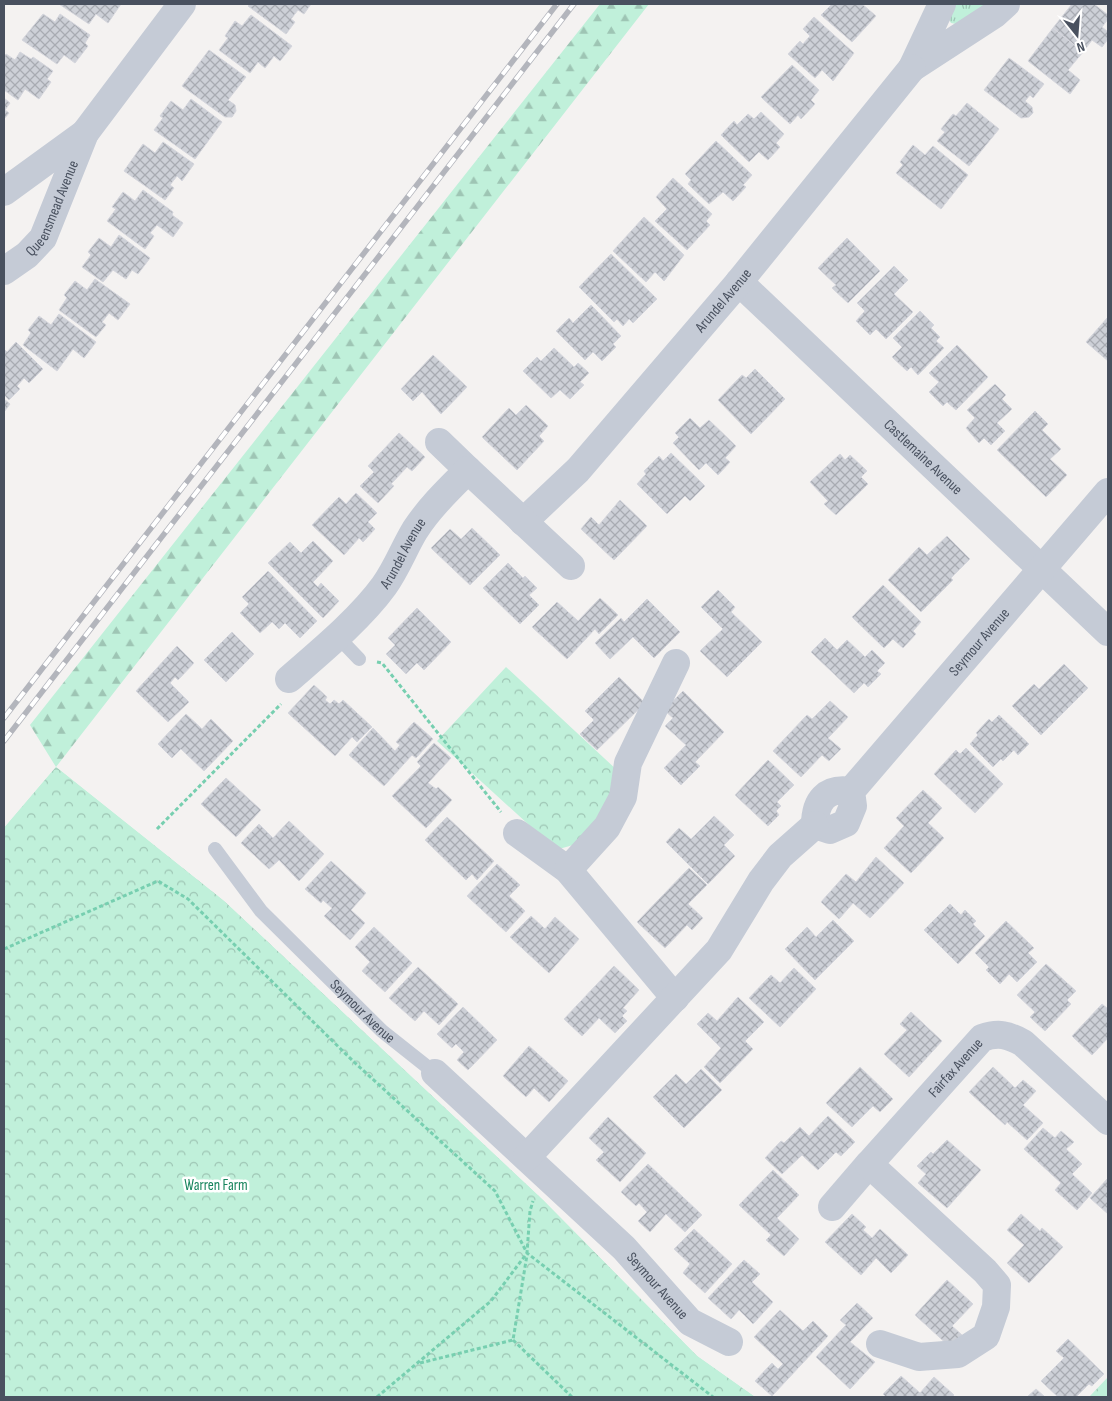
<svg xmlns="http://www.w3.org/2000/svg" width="1112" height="1401" font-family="'Sofia Sans Condensed',sans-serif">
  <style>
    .grass { fill: url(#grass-tufts) }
    .forest { fill: url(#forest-firs) }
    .park { fill: url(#park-crowns) }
    .building { fill: url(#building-cross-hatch); stroke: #d5d6dd }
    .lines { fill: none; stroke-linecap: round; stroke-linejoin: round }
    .path { stroke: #77cfb0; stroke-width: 3; stroke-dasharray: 4 2.5; stroke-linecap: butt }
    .lane { stroke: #c5cbd6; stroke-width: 14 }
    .street { stroke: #c5cbd6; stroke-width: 28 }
    .rail-casing { stroke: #b3b5bc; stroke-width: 5.5 }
    .rail { stroke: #fff; stroke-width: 4; stroke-dasharray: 11; stroke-linecap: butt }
    .labels { text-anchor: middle; stroke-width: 5; stroke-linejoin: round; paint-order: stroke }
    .street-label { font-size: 15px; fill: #49515f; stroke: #fff }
    .park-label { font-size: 15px; fill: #16845c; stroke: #fff }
  </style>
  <defs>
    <pattern id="grass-tufts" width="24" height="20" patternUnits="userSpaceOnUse" patternTransform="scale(1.25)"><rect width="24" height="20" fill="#c0f0da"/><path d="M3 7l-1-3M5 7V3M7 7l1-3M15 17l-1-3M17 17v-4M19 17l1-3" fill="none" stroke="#9ec5b4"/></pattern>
    <pattern id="forest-firs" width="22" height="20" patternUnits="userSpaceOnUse" patternTransform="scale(1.25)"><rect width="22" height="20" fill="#c0f0da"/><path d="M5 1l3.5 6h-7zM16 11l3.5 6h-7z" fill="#9ec5b4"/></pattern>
    <pattern id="park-crowns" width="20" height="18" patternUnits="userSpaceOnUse" patternTransform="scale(1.25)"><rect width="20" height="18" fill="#c0f0da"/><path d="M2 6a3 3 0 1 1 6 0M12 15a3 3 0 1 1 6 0" fill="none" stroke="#9ec5b4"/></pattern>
    <pattern id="building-cross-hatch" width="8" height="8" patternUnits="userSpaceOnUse" patternTransform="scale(1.25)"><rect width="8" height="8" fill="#cdd0d7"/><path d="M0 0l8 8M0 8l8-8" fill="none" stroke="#a8abb2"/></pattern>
  </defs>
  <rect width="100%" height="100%" fill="#f4f2f1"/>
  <path class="grass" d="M951 4H989L956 24 951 23 948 18Z"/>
  <path class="forest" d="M600 4H649L56 767 224 901 543 1200 697 1356 755 1397H406L4 828 56 767 30 725Z"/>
  <path class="park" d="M506 667 618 771 619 783 598 820 573 845 559 849 552 846 437 741Z
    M56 767 224 901 543 1200 697 1356 755 1397H4V828Z
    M1108 1377V1397H1089Z"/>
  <path class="building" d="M59 4H121L108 23 96 14 89 24Z
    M250 4H311L304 14 298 10 291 19 295 22 286 34 248 6Z
    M832 4H862L876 16 852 42 821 15Z
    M1072 4H1094L1108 15V19L1102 27 1108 32V39L1102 47 1092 40 1083 52 1053 28Z
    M43 14 55 22 60 14 90 35 85 43 88 46 75 63 64 55 57 64 22 40Z
    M251 15 292 46 280 61 274 56 265 68 258 62 250 73 219 50 228 38 225 36 235 21 242 26Z
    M814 17 854 53 833 81 822 70 815 78 788 54 800 41 803 44 810 36 803 29Z
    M1053 28 1083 52 1068 70 1080 80 1070 94 1028 61Z
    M209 50 246 77 228 100 235 105 236 111 232 117H225L182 86Z
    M20 52 31 59 33 57 53 71 47 79 51 82 39 99 25 89 18 100 4 90V57L6 54 15 60Z
    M1009 58 1044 84 1033 98 1030 95 1025 101 1032 107 1033 113 1029 117 1021 118 984 90Z
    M792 65 819 90 811 100 815 104 801 119 798 115 790 124 761 97Z
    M4 98 10 103 5 110 9 113 4 119Z
    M191 99 222 122 195 159 154 130 163 118 160 116 171 101 183 110Z
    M967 103 999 129 969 166 937 141 945 132 941 129 953 114 956 116Z
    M761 112 784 134 776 143 780 147 768 160 759 152 749 162 721 135 734 121 737 125 748 114 754 119Z
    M716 141 752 175 743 185 746 187 733 201 723 192 709 204 688 184 691 180 685 174Z
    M163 142 194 164 182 181 177 176 170 185 174 188 165 200 124 171 143 144 155 153Z
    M913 145 925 155 933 146 968 175 941 209 896 173 903 165 900 162Z
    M673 178 712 214 706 221 710 225 687 250 655 221 667 209 656 197Z
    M143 190 173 212 172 215 183 223 173 237 157 225 150 233 154 236 145 249 107 221 116 209 112 207 123 192 135 201Z
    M644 217 684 255 664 281 655 272 646 282 613 251Z
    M119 235 150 258 138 274 132 270 126 279 113 270 103 282 82 267 91 255 88 252 99 238 111 247Z
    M847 238 880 271 848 303 832 288 836 285 818 268Z
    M611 254 657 299 633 323 629 319 623 326 617 319 614 322 579 287Z
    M894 266 908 280 894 294 913 312 886 339 876 329 870 335 856 321 865 311 857 303Z
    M95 279 130 304 118 320 109 313 102 322 106 325 96 337 59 310 67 298 64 295 75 281 87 290Z
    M591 305 621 336 613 344 616 347 602 361 593 352 585 360 556 331 569 318 573 323Z
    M920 311 934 325 931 328 940 337 936 341 944 348 918 375 911 367 907 371 892 357 902 347 893 338Z
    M59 314 96 342 84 358 73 349 57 371 23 345 31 333 28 330 39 316 51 325Z
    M1108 317V361L1086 342Z
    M16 342 43 369 29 383 24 378 17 386 20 389 9 400 4 395V349L7 352Z
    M957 345 988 377 956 410 947 402 943 406 929 392 939 382 929 373Z
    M554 348 574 367 578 363 589 373 580 382 584 385 570 399 560 390 551 398 523 371 537 357 541 361Z
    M433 355 467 387 441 414 422 392 413 401 401 389Z
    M755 369 785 399 751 434 718 400 742 375 746 378Z
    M995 384 1006 395 1002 399 1012 409 997 423 1005 431 991 445 984 438 979 443 966 428 975 418 967 410Z
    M4 399 10 404 4 412Z
    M526 405 548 426 539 436 544 441 517 470 482 437 509 408 516 415Z
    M1035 411 1048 424 1042 430 1061 449 1050 459 1067 475 1046 497 997 450Z
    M690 418 700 428 709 420 736 446 725 458 730 462 718 475 706 463 699 470 673 443 679 437 675 433Z
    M399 433 425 457 412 471 407 467 391 484 394 486 378 503 360 486 374 472 368 466Z
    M671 453 705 486 690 501 685 496 667 514 637 484 646 474 644 471 659 456 663 461Z
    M840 454 845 460 850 455 867 471 861 477 868 484 836 515 824 504 828 501 810 482Z
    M356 493 377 513 368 522 375 529 363 542 359 538 344 555 312 525 339 497 346 504Z
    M620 500 647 526 614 560 581 529 591 517 599 525Z
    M472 528 500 555 470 585 431 548 450 529 461 539Z
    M947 536 970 559 951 578 953 580 921 612 888 580 919 547 927 555Z
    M313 541 333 561 313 582 318 587 321 583 339 601 323 618 268 563 290 542 301 553Z
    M508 563 523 578 525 576 537 588 529 595 539 605 520 624 483 588Z
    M268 571 317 621 300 638 285 623 279 629 272 622 260 633 240 613 249 604 242 597Z
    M883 585 921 622 913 631 916 634 903 648 893 639 884 648 852 617Z
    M718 590 735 607 731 612 762 642 727 677 700 651 723 629 701 607Z
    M600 598 618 615 599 634 595 629 567 659 532 627 557 602 578 621Z
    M647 599 680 632 654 658 633 637 610 659 595 643 621 618 624 622Z
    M417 608 451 642 424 670 417 663 406 674 386 654 395 645 388 638Z
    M232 632 254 654 226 682 204 660Z
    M825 638 837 650 847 640 865 657 872 650 885 663 877 671 881 674 868 687 864 683 854 693 811 652Z
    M177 646 194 663 178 680 175 677 170 683 189 702 168 722 136 691Z
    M1064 664 1088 688 1041 735 1012 706 1034 684 1039 689Z
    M619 677 645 703 597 750 580 734 594 720 585 711Z
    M314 685 327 697 325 700 330 704 334 700 339 704 343 700 372 727 357 742 352 737 335 756 288 713Z
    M683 691 724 732 695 762 700 766 681 785 664 768 686 745 665 726 673 718 664 710Z
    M830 701 848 717 828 738 841 749 829 761 822 755 801 777 773 751 807 715 812 719Z
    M186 714 202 729 211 719 233 741 204 771 181 749 172 758 158 744Z
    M999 715 1029 744 1018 755 1014 750 1003 761 1001 759 993 767 970 744 978 735 976 733 989 719 992 722Z
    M414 722 433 739 416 758 412 755 384 786 349 755 373 728 395 751 400 745 396 742Z
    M434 743 451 758 428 783 436 789 438 787 452 800 426 828 392 796 421 766 417 762Z
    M966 748 1003 784 975 813 934 774 956 750 960 754Z
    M768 760 794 785 777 802 781 806 776 811 779 815 768 826 735 795Z
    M226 778 261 810 236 837 201 804Z
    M923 790 942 808 928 823 944 838 911 873 884 848 904 826 896 818Z
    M714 816 734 835 724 845 735 856 708 884 666 842 679 828 691 839Z
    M447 817 494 861 477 880 472 874 466 880 425 840Z
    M289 821 324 854 299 881 279 860 269 869 241 843 259 824 273 838Z
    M876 857 904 883 870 918 853 903 839 919 821 902 846 874 856 882Z
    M331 861 366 893 351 910 365 923 350 940 324 916 332 908 323 900 321 903 305 889Z
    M497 864 520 885 509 896 525 911 506 932 467 896Z
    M689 868 707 885 688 904 703 918 692 930 687 925 665 948 637 922Z
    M950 904 961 915 965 910 976 921 973 924 985 936 958 964 924 930Z
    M531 916 545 929 555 917 579 939 549 973 510 937Z
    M833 920 854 941 815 980 785 949 807 927 816 937Z
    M1006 921 1034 948 1028 953 1037 962 1017 982 1009 974 1000 984 986 970 989 967 975 953Z
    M374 927 412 963 385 992 362 971 370 962 355 947Z
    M1046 964 1076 991 1067 1000 1071 1004 1045 1031 1030 1017 1035 1012 1017 995Z
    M614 966 639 990 623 1008 627 1011 622 1016 627 1021 615 1033 599 1018 582 1036 564 1019Z
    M418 967 458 1004 439 1025 424 1011 415 1021 389 998Z
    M794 968 816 989 780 1027 749 998 771 975 780 983Z
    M738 997 764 1022 745 1041 753 1049 720 1083 704 1067 721 1048 697 1024 708 1013 717 1021Z
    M1102 1004 1108 1009V1038L1092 1055 1072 1036Z
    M463 1007 497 1040 468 1070 457 1060 464 1052 456 1044 452 1048 437 1034Z
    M911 1012 942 1041 909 1077 884 1054 907 1030 900 1024Z
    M529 1046 568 1081 549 1102 534 1088 526 1097 503 1076Z
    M860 1067 893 1099 880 1112 873 1106 852 1127 826 1103Z
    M993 1067 1015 1088 1023 1080 1036 1091 1023 1105 1043 1123 1027 1140 1007 1122 1005 1125 969 1092Z
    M701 1069 722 1090 684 1128 653 1097 676 1074 686 1084Z
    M828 1116 855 1142 841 1156 836 1152 818 1170 802 1155 782 1174 765 1158 781 1141 784 1143 800 1127 809 1136Z
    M608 1117 646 1153 620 1182 596 1160 604 1152 589 1138Z
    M1043 1128 1055 1138 1061 1131 1074 1142 1066 1149 1082 1164 1072 1174 1092 1193 1077 1210 1055 1190 1061 1183 1024 1149Z
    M947 1140 981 1170 947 1208 918 1183 926 1174 917 1166 931 1152 933 1154Z
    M648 1164 702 1215 685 1232 666 1214 650 1232 638 1221 647 1212 639 1203 636 1206 621 1192Z
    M773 1170 799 1195 777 1218 799 1239 784 1256 766 1240 771 1235 739 1205Z
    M1108 1178V1214L1090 1198Z
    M852 1214 866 1227 863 1230 872 1238 880 1229 908 1255 891 1273 876 1258 861 1275 825 1242Z
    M1021 1214 1040 1231 1042 1228 1063 1247 1029 1283 1007 1263 1024 1245 1007 1230Z
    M694 1229 732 1264 705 1293 683 1273 690 1264 674 1249Z
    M744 1260 760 1274 752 1282 773 1302 753 1324 739 1310 731 1319 708 1298Z
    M947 1280 973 1304 952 1326 962 1335 950 1347 915 1315Z
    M857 1303 873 1318 850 1342 875 1362 850 1389 816 1357 846 1325 840 1320Z
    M780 1310 803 1331 813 1321 828 1336 772 1396 755 1381 772 1363 778 1369 783 1364 754 1337Z
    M1068 1339 1104 1374 1092 1386 1089 1384 1076 1397H1058L1041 1381 1064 1358 1056 1351Z
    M901 1376 920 1393 934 1377 954 1395 952 1397H886L883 1394Z
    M1036 1389 1045 1397H1027Z"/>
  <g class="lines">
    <path class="path" d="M377 662 382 663 501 812
      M157 829 281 704
      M4 949 158 881 188 899 354 1062 495 1191 527 1253 713 1397
      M513 1340 572 1397
      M420 1363 513 1340 527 1255
      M377 1397 491 1301 527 1253 530 1211 533 1201"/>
    <g class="lane">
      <path d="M337 636 359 659"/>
      <path id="s1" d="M215 849 261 911 382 1031 435 1073"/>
    </g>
    <g class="street">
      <path d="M942 4 912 68 995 14 1006 4"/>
      <path d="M4 192 85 133"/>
      <path id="s2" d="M4 271 27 255 43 238 85 133 182 4"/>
      <path id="s3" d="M739 282 1108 632"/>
      <path d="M439 442 468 470"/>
      <path id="s4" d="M523 522 578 470 739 282 912 68"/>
      <path id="s5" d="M289 679C320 652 360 619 384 586 397 568 404 548 415 530 430 507 449 489 468 470L571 566"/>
      <path id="s6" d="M851 791C826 787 815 801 815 825L830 830 846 823 853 806 851 791 1108 492"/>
      <path d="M517 833 568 870 675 998"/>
      <path d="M568 870 607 827 623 797 628 763 676 663"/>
      <path id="s7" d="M435 1073 624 1248 690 1322 729 1342"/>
      <path d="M527 1157 719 950 761 881 780 856 815 825"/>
      <path d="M832 1207 869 1164"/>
      <path id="s8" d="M880 1344 919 1357 958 1354 986 1336 996 1307 997 1285 985 1271 869 1164 982 1038C999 1032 1008 1035 1023 1043L1108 1121"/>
    </g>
    <g class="rail-casing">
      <path id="rail" d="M4 718 557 4
        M4 741 574 4"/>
    </g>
    <use href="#rail" class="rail"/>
  </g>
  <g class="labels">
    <g class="street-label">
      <text dy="5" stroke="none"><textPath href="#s2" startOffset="82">Queensmead Avenue</textPath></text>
      <text dy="5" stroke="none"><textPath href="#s4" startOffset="299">Arundel Avenue</textPath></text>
      <text dy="5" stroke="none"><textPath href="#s3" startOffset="254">Castlemaine Avenue</textPath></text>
      <text dy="5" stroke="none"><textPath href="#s5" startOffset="171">Arundel Avenue</textPath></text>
      <text dy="5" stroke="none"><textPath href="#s6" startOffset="322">Seymour Avenue</textPath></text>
      <text dy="5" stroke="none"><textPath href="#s1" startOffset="220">Seymour Avenue</textPath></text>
      <text dy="5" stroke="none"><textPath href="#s8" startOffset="472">Fairfax Avenue</textPath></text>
      <text dy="5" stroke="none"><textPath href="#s7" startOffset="308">Seymour Avenue</textPath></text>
    </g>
    <g class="park-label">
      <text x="216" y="1190">Warren Farm</text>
    </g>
  </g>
  <rect width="1112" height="1401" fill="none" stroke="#49515f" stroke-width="10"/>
  <g transform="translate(1077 35) rotate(163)" stroke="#ffffff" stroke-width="4" paint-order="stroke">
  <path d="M0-4L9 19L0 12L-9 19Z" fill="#49515f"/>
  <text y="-8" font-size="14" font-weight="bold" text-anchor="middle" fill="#49515f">N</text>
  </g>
</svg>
